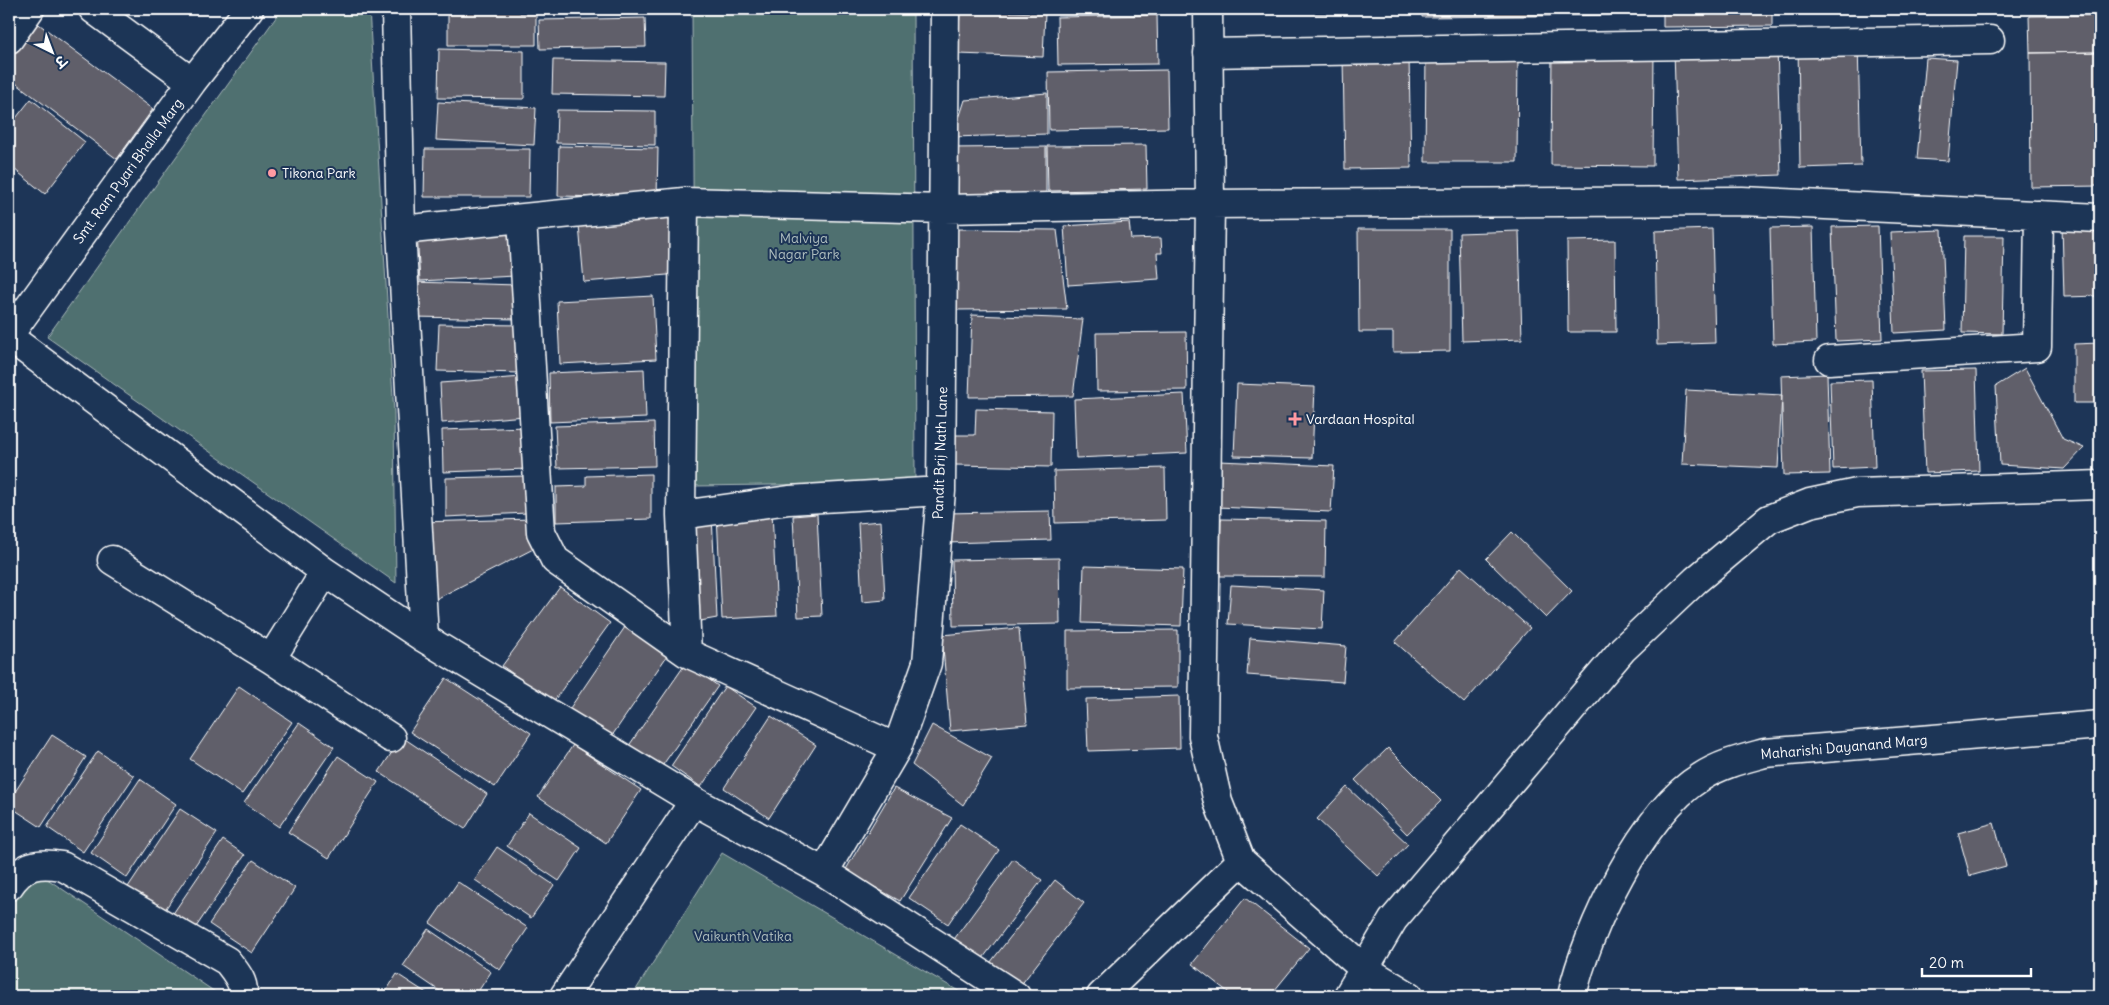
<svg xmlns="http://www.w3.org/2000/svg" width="2109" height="1005" font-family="Delius,'Playpen Sans Deva',sans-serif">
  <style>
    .green { fill: #507070; stroke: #a8b8b8 }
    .building { fill: #615f6b; stroke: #fff }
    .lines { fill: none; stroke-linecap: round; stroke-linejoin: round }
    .street-casing { stroke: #fff; stroke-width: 31 }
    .secondary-casing { stroke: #fff; stroke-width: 31 }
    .street { stroke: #1d3557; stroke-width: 28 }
    .secondary { stroke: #1d3557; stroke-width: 28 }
    .poi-dot { fill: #ff9aa2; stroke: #1d3557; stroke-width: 2 }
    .labels { text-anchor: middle; stroke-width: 4; stroke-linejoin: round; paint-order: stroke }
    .street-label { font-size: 14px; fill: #fff; stroke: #1d3557 }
    .poi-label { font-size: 14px; fill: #fff; stroke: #1d3557; text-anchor: start }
    .park-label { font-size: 14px; fill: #b0bfbf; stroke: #1d3557 }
  </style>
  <rect width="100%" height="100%" fill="#1d3557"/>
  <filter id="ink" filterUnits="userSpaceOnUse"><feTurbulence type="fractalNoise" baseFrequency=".02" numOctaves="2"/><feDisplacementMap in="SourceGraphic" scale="10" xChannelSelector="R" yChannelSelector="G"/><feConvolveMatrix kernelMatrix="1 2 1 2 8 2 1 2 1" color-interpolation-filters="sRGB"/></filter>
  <g filter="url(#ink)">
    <path class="green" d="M282 9H369L394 413 396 583 47 337Z
      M692 9H913L915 483 695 486Z
      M722 853 967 996H632Z
      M31 868 221 996H9V905Z"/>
    <path class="building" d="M448 9H519L520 13H536V45H448Z
      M1060 9H1156V11L1061 12Z
      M1224 9H1344V13L1224 14Z
      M1422 9H1610V15L1422 17Z
      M1663 9H1772V26L1663 27Z
      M960 11 1045 13 1043 57 958 54Z
      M1157 15 1158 64 1058 65 1057 17Z
      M2100 15V52L2030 53 2029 16Z
      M645 18 646 47 540 49 539 20Z
      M32 19 153 109 117 159 9 78V51Z
      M1858 43 1861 166 1800 168 1798 45Z
      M1777 48 1781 175 1678 179 1674 51Z
      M439 49 524 51V99L438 98Z
      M1552 51H1654L1653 166 1551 165Z
      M1426 52 1518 53 1517 162H1425Z
      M2100 52V186L2031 187 2030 53Z
      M1409 57 1411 168 1345 169 1343 58Z
      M1926 58 1957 60 1948 161 1917 159Z
      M553 60 665 62 664 96 552 94Z
      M1167 70 1168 128 1049 130 1048 72Z
      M1047 93V134L953 137 965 100Z
      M31 99 85 142 45 194 9 165V127Z
      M438 102 536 108 534 145 436 140Z
      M557 110 655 111V145L556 143Z
      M1146 145 1147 189 1048 191 1047 146Z
      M559 146 658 148 657 198 558 196Z
      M1046 147V200L949 201V148Z
      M425 149H530L529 197H424Z
      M675 217 679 274 584 282 579 225Z
      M1129 222 1131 239 1161 238 1162 253H1157L1159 279 1068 285 1064 226Z
      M2100 223V296L2064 297 2062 225Z
      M1878 226 1882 339 1836 341 1832 227Z
      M513 227 515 276 420 281 417 232Z
      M1813 227 1816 342 1773 344 1770 228Z
      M955 229 1057 230 1067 309 954 310Z
      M1358 229H1450V351L1393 352V332H1359Z
      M1712 229 1715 343 1657 345 1655 231Z
      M1942 230 1946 330 1894 333 1890 232Z
      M1519 231 1522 339 1462 341 1459 233Z
      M1964 236H2004L2002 334 1962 333Z
      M1615 240 1616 332H1568L1567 241Z
      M413 282 518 285 517 319 413 317Z
      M653 296 656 359 560 364 557 301Z
      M972 315 1083 319 1073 396 969 397Z
      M439 324 522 325 521 373 437 371Z
      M1186 332 1187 390 1097 391 1096 333Z
      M2100 343V403H2074V344Z
      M2025 368 2063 439 2084 448 2064 469 2000 465 1996 386Z
      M644 369 646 418 550 422 549 373Z
      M1976 370 1979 471 1925 473 1921 371Z
      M1827 374 1830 474 1784 475 1781 376Z
      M523 377 525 416 442 423 440 383Z
      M1872 380 1875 467 1833 469 1830 381Z
      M1237 384 1315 387 1312 458 1234 456Z
      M1686 390 1782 395 1778 468 1682 464Z
      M1184 394 1187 453 1076 458 1074 399Z
      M976 409 1052 411 1051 467 955 465 956 435H975Z
      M654 423 655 466 557 468 555 426Z
      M526 427 528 469 443 472 442 430Z
      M1219 461 1334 466 1331 512 1217 507Z
      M1165 468 1166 520 1055 523 1054 471Z
      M651 474V519L556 522V487L586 486V476Z
      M526 476 527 513 446 517V478Z
      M772 511 777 616 722 619 717 514Z
      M1050 511 1051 540 946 543V513Z
      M817 514 822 616 798 617 793 516Z
      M712 516 717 618 695 622 692 520Z
      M534 519 539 546 436 599 419 522Z
      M1221 519 1326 521 1325 577 1220 576Z
      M881 521 885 600 862 602 858 523Z
      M1512 532 1572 591 1546 618 1486 559Z
      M1059 558 1060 624 953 626 952 560Z
      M1084 566 1183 569 1181 626 1082 623Z
      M1461 567 1530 628 1464 703 1395 642Z
      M1231 585 1324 590 1322 629 1228 624Z
      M560 587 610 623 553 702 502 666Z
      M625 627 667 656 609 740 568 711Z
      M1019 628 1027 724 950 731 942 635Z
      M1178 630V687L1067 688V631Z
      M1250 638 1346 646 1343 682 1247 675Z
      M686 663 718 686 660 769 628 747Z
      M446 678 531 733 495 787 410 732Z
      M239 686 292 722 242 794 190 759Z
      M725 686 756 707 701 787 671 766Z
      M1179 696 1180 748 1088 751 1086 699Z
      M771 716 816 745 769 818 724 788Z
      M299 723 334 747 279 827 244 803Z
      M932 725 992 758 963 805 912 765Z
      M52 735 86 757 41 827 9 806V801Z
      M402 737 487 794 465 829 379 772Z
      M573 745 641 790 606 843 538 797Z
      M1388 748 1441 801 1407 834 1355 780Z
      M98 751 134 776 83 852 47 827Z
      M338 756 378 782 329 858 288 832Z
      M140 779 176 804 127 878 91 853Z
      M1347 787 1408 844 1378 876 1317 819Z
      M894 788 952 818 900 901 845 871Z
      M180 809 217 833 164 911 128 887Z
      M529 813 581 848 559 881 507 846Z
      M1994 823 2006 866 1970 876 1958 833Z
      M960 824 999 850 948 924 909 898Z
      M223 840 245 855 194 930 172 915Z
      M497 847 554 885 531 918 475 880Z
      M1013 859 1042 880 980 962 952 942Z
      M253 860 295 888 252 953 209 924Z
      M1055 880 1084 903 1020 986 990 963Z
      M458 882 528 928 500 970 430 923Z
      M1245 898 1309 948 1270 996H1233L1192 964Z
      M428 929 491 972 475 996H447L403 966Z
      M397 974 431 996H383Z"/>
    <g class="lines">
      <g class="street-casing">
        <path id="street" d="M93 9 192 82
          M396 9 401 230 424 638
          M1208 9 1210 204 1203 736 1218 802 1241 861 1363 968 1409 996
          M9 39 30 9
          M1208 53 1990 40
          M684 202 681 515 789 500 941 491
          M522 219 541 532 555 560 687 653
          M401 230 684 202 944 209 1210 204 1742 201 2100 218
          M9 335 192 82 249 9
          M9 337 325 572 424 638 694 801 824 872 1016 996
          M1829 360 2037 347 2039 215
          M681 515 687 653 897 748
          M112 560 271 659
          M325 572 271 659 391 738
          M824 872 897 748 927 663 941 491 945 9
          M9 886C24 864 38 862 62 866L227 961C235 971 246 983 242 996
          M564 996 694 801
          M1101 996 1241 861
          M1348 996 1393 920 1623 649 1696 580 1769 519 1810 503 1857 493 2100 485"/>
      </g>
      <g class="secondary-casing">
        <path id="secondary" d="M1572 996C1586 931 1643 812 1701 777 1721 764 1743 759 1765 753L2100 725"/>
      </g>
      <use href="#street" class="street"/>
      <use href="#secondary" class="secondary"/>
    </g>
  </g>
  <g class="poi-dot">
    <circle cx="272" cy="173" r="5"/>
    <path d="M1292.5 411.5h5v5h5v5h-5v5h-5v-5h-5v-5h5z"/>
  </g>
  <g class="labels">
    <g class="street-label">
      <text transform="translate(128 171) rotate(-54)" y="5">Smt. Ram Pyari Bhalla Marg</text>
      <text transform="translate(940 453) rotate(-88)" y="5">Pandit Brij Nath Lane</text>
      <text transform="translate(1844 747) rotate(-5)" y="5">Maharishi Dayanand Marg</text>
    </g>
    <g class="poi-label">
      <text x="282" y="178">Tikona Park</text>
      <text x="1306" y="424">Vardaan Hospital</text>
    </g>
    <g class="park-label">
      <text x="804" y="243">Malviya<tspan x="804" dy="16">Nagar Park</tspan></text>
      <text x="743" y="941">Vaikunth Vatika</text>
    </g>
  </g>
  <rect width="2109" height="1005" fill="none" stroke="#1d3557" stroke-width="30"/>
  <rect x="15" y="15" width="2079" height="975" fill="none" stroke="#fff" stroke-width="2" filter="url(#ink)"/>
  <g transform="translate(52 52) rotate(138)" stroke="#1d3557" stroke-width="4" paint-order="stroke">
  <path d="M0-4L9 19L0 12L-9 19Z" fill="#ffffff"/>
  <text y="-8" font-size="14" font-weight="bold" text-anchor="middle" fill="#ffffff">उ</text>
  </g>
  <path d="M1922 968v8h109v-8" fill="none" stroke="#ffffff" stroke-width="2.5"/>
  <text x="1929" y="968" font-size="15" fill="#ffffff" stroke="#1d3557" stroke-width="4" paint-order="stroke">20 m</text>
</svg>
